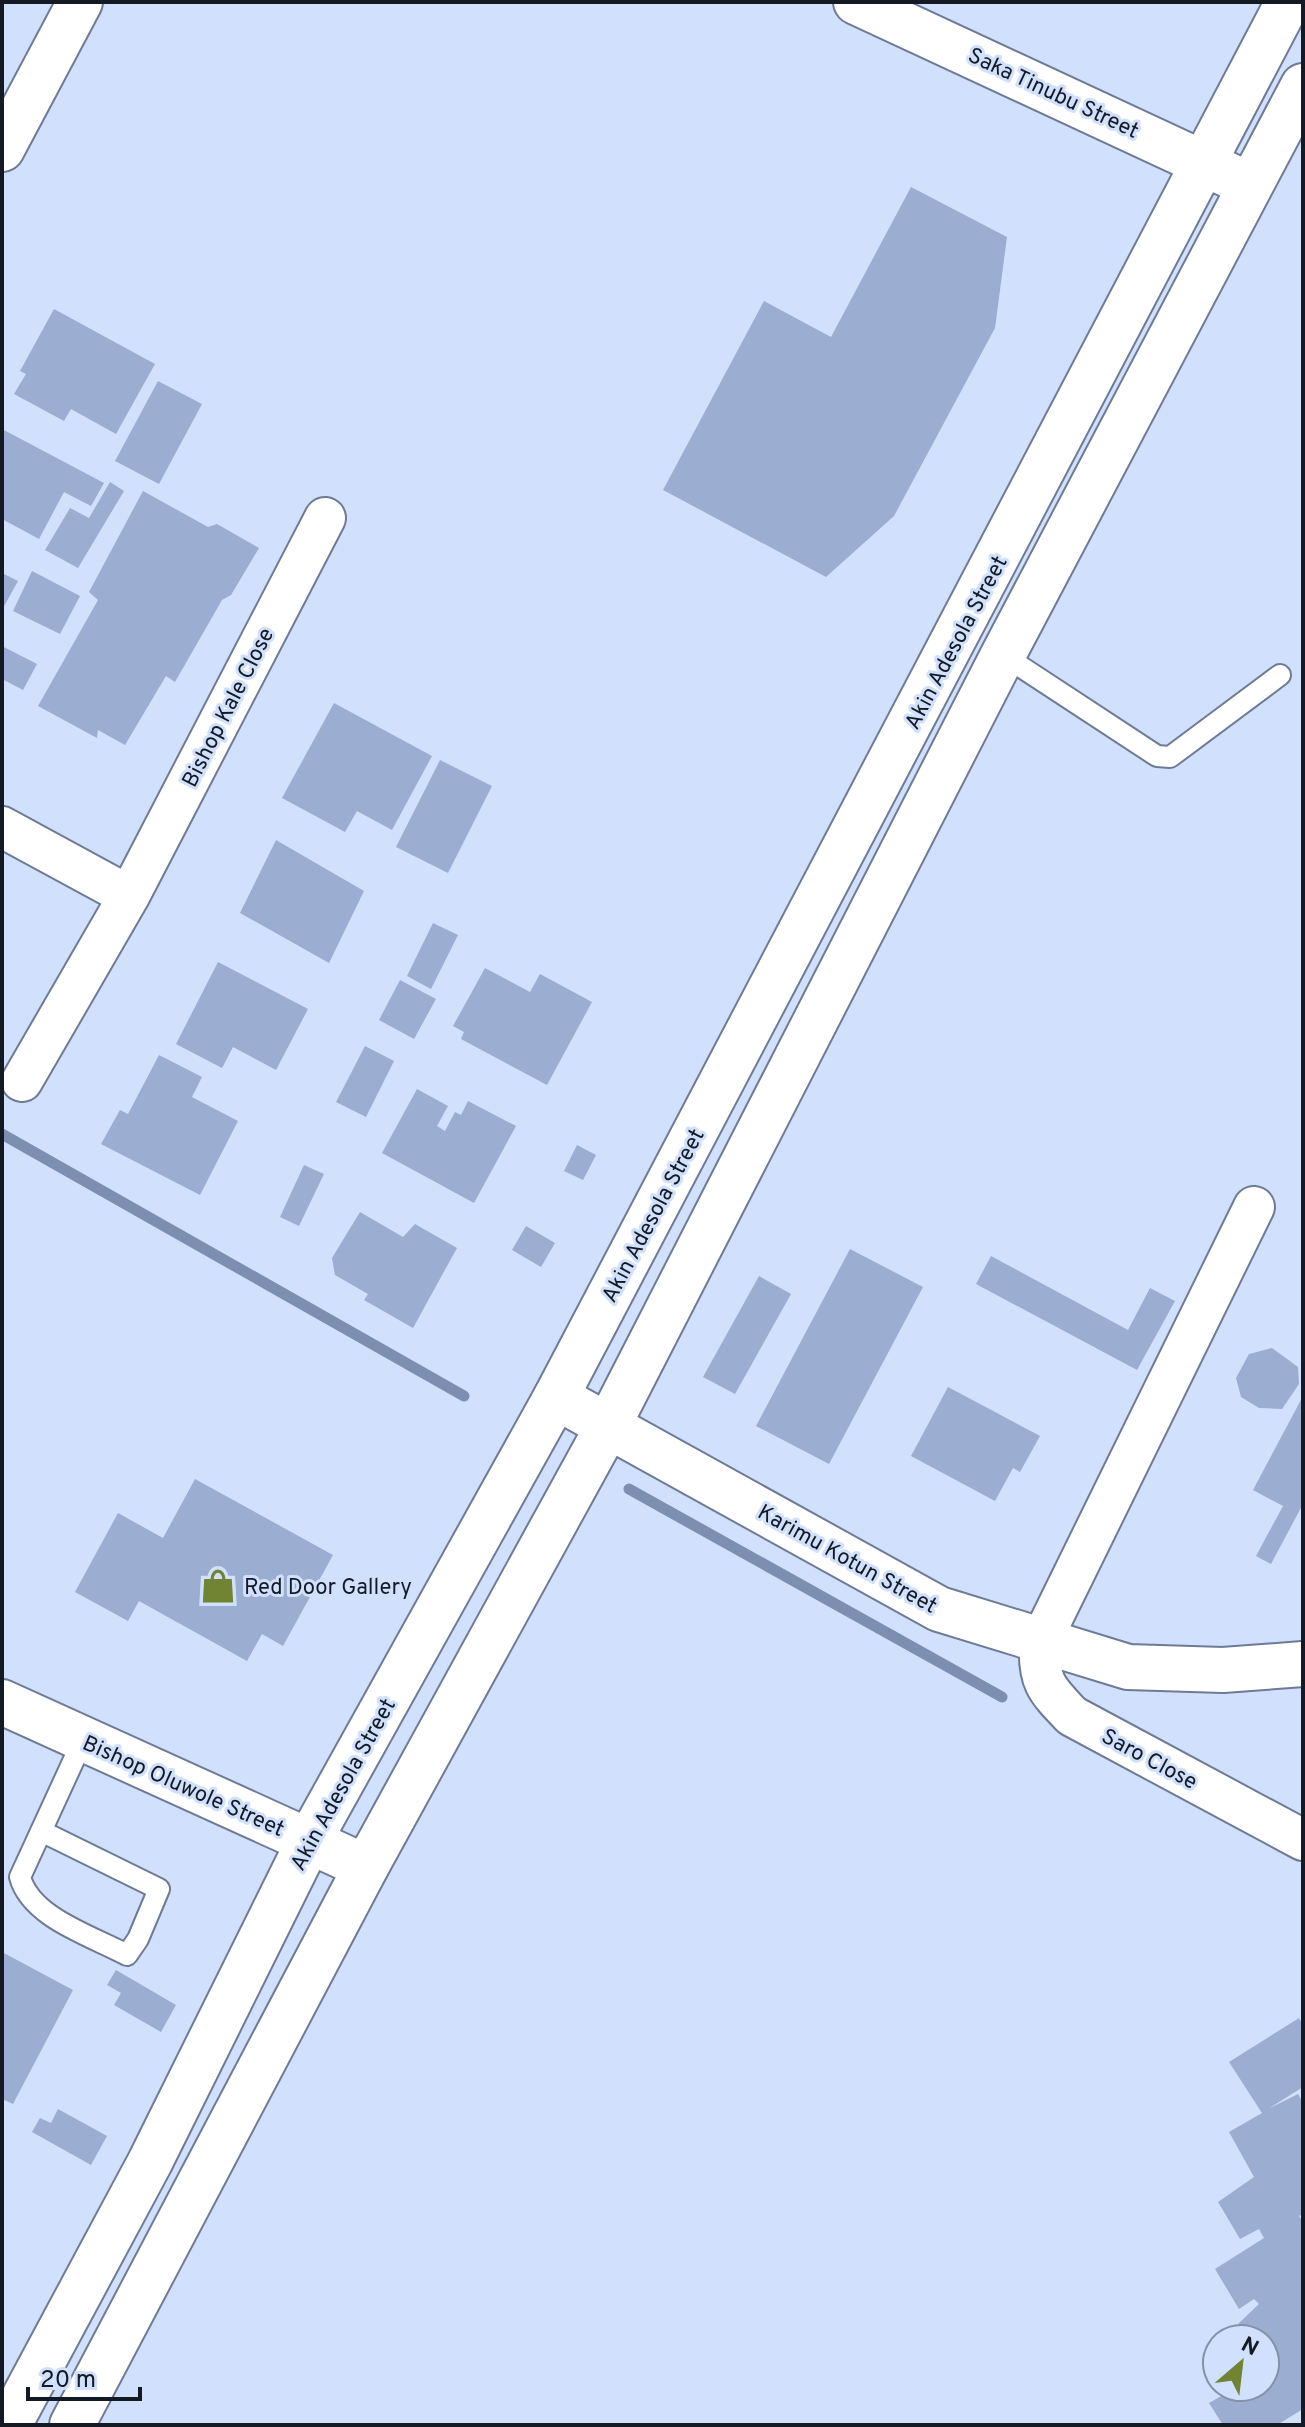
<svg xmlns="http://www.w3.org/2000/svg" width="1305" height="2427" font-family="Overpass,sans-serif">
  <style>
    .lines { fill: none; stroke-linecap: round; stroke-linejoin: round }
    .stream { stroke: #7d8fb1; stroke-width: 11 }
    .building { fill: #9badd0 }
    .service-casing { stroke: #6e7b95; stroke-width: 24 }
    .minor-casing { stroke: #6e7b95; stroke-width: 44 }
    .tertiary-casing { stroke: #6e7b95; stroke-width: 48 }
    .primary-casing { stroke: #6e7b95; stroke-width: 48 }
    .service { stroke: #fff; stroke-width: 20 }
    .minor { stroke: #fff; stroke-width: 40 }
    .tertiary { stroke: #fff; stroke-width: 44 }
    .primary { stroke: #fff; stroke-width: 44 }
    .labels { text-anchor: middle; stroke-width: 6; stroke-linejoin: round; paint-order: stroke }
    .street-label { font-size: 22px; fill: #141a24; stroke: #d1e0fd }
    .poi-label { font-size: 22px; fill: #141a24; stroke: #d1e0fd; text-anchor: start }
  </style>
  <rect width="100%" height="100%" fill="#d1e0fd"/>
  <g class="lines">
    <path class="stream" d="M2 1134 464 1396
      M629 1489 1002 1697"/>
  </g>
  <path class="building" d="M911 187 1007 237 995 328 894 516 826 577 663 490 764 301 831 337Z
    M54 309 155 364 116 434 71 409 64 421 14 394 26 374 20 371Z
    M158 381 202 404 159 484 115 461Z
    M2 429 104 483 91 506 64 492 39 539 2 519Z
    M110 482 124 491 78 568 45 550 70 508 89 518Z
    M143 491 208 527 217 524 259 548 231 595 222 600 175 682 166 676 125 745 98 730 97 738 38 706 98 600 89 592Z
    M32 571 80 596 60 634 13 611Z
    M2 573 18 581 2 610Z
    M2 646 37 664 23 690 2 679Z
    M334 703 432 756 392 830 357 811 345 832 282 798Z
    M440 760 492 786 448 873 396 847Z
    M276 840 364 891 329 963 240 913Z
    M433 923 458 935 431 989 407 976Z
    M218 962 308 1009 276 1070 233 1047 222 1068 176 1044Z
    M485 968 530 992 540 974 592 1002 547 1085 461 1039 464 1032 453 1026Z
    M400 980 436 999 414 1039 379 1020Z
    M365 1046 394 1061 366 1117 336 1102Z
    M159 1055 202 1077 192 1097 238 1121 200 1195 101 1144 120 1110 128 1114Z
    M417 1089 448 1106 437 1126 445 1131 455 1112 461 1115 468 1101 516 1126 474 1203 382 1153Z
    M577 1145 596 1155 583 1180 564 1171Z
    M304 1165 324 1174 299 1226 280 1217Z
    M360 1212 403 1237 415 1224 457 1248 413 1328 364 1300 368 1294 335 1275 332 1258Z
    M526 1226 555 1243 541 1267 512 1250Z
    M850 1249 923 1287 829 1464 756 1426Z
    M991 1256 1128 1330 1150 1288 1175 1301 1137 1370 976 1284Z
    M759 1276 791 1294 735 1394 703 1377Z
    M1272 1348 1298 1367 1299 1384 1282 1409 1259 1408 1241 1397 1236 1378 1249 1354Z
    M948 1387 1040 1436 1020 1472 1013 1468 995 1501 911 1456Z
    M1303 1396V1504L1271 1564 1256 1556 1283 1506 1253 1490Z
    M195 1479 333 1555 283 1646 262 1634 247 1661 139 1601 128 1621 75 1592 118 1513 163 1538Z
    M2 1952 73 1990 13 2104 2 2099Z
    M116 1970 176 2005 161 2032 114 2005 121 1993 107 1985Z
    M1299 2018 1303 2025V2087L1268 2109 1298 2094 1303 2103V2214L1299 2216 1303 2222V2409L1277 2425H1223L1209 2403 1237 2387H1265L1268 2369 1265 2339H1248L1238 2324 1259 2304 1254 2299 1239 2309 1215 2269 1264 2238 1259 2229 1240 2239 1218 2202 1254 2177 1229 2132 1262 2113 1229 2062Z
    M58 2109 107 2136 91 2165 32 2132 40 2118 51 2123Z"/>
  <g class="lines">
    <g class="service-casing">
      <path id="service" d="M1003 655 1157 756 1170 757 1280 675
        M41 1831 159 1889 138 1939 127 1955C92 1936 31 1918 20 1877L83 1740"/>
    </g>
    <g class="minor-casing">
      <path id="minor" d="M2 827 129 896
        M22 1081 129 896 325 518
        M1254 1207 1040 1643C1038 1681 1046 1689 1072 1716L1303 1840"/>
    </g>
    <g class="tertiary-casing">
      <path id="tertiary" d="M856 2 1250 185
        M2 149 80 2
        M556 1397 939 1609 1128 1667 1223 1670 1303 1664
        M2 1702 366 1867"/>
    </g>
    <g class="primary-casing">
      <path id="primary" d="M9 2425 150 2162 309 1841 556 1397 1288 2
        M72 2425 366 1867 608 1426 1003 655 1303 86"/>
    </g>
    <use href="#service" class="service"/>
    <use href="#minor" class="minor"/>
    <use href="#tertiary" class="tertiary"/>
    <use href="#primary" class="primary"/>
  </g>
  <defs>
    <g id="shop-bare" transform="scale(2.76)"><path d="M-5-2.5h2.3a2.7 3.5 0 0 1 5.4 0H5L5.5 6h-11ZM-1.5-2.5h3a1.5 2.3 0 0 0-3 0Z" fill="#708434" stroke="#d1e0fd" stroke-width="2.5" paint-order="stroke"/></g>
  </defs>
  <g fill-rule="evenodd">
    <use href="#shop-bare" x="218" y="1586"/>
  </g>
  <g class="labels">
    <g class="street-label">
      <text transform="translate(1054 92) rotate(25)" y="8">Saka Tinubu Street</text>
      <text transform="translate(955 642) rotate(-62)" y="8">Akin Adesola Street</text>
      <text transform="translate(227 707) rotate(-63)" y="8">Bishop Kale Close</text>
      <text transform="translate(652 1215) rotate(-62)" y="8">Akin Adesola Street</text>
      <text transform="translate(848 1558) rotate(29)" y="8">Karimu Kotun Street</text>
      <text transform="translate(1150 1758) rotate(28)" y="8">Saro Close</text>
      <text transform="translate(342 1784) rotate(-61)" y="8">Akin Adesola Street</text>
      <text transform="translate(184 1785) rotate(24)" y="8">Bishop Oluwole Street</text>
    </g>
    <g class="poi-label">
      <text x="244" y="1594">Red Door Gallery</text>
    </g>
  </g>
  <rect width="1305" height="2427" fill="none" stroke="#141a24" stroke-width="8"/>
  <g transform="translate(1241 2363) rotate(28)"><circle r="38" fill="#d1e0fd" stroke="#8591a6" stroke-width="2"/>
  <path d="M0-6L14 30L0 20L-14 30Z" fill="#708434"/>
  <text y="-12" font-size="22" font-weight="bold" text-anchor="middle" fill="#141a24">N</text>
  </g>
  <path d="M28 2387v12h112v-12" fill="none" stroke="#141a24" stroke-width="4"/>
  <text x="40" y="2387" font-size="24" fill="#141a24" stroke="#d1e0fd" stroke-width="6" paint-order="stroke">20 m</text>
</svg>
